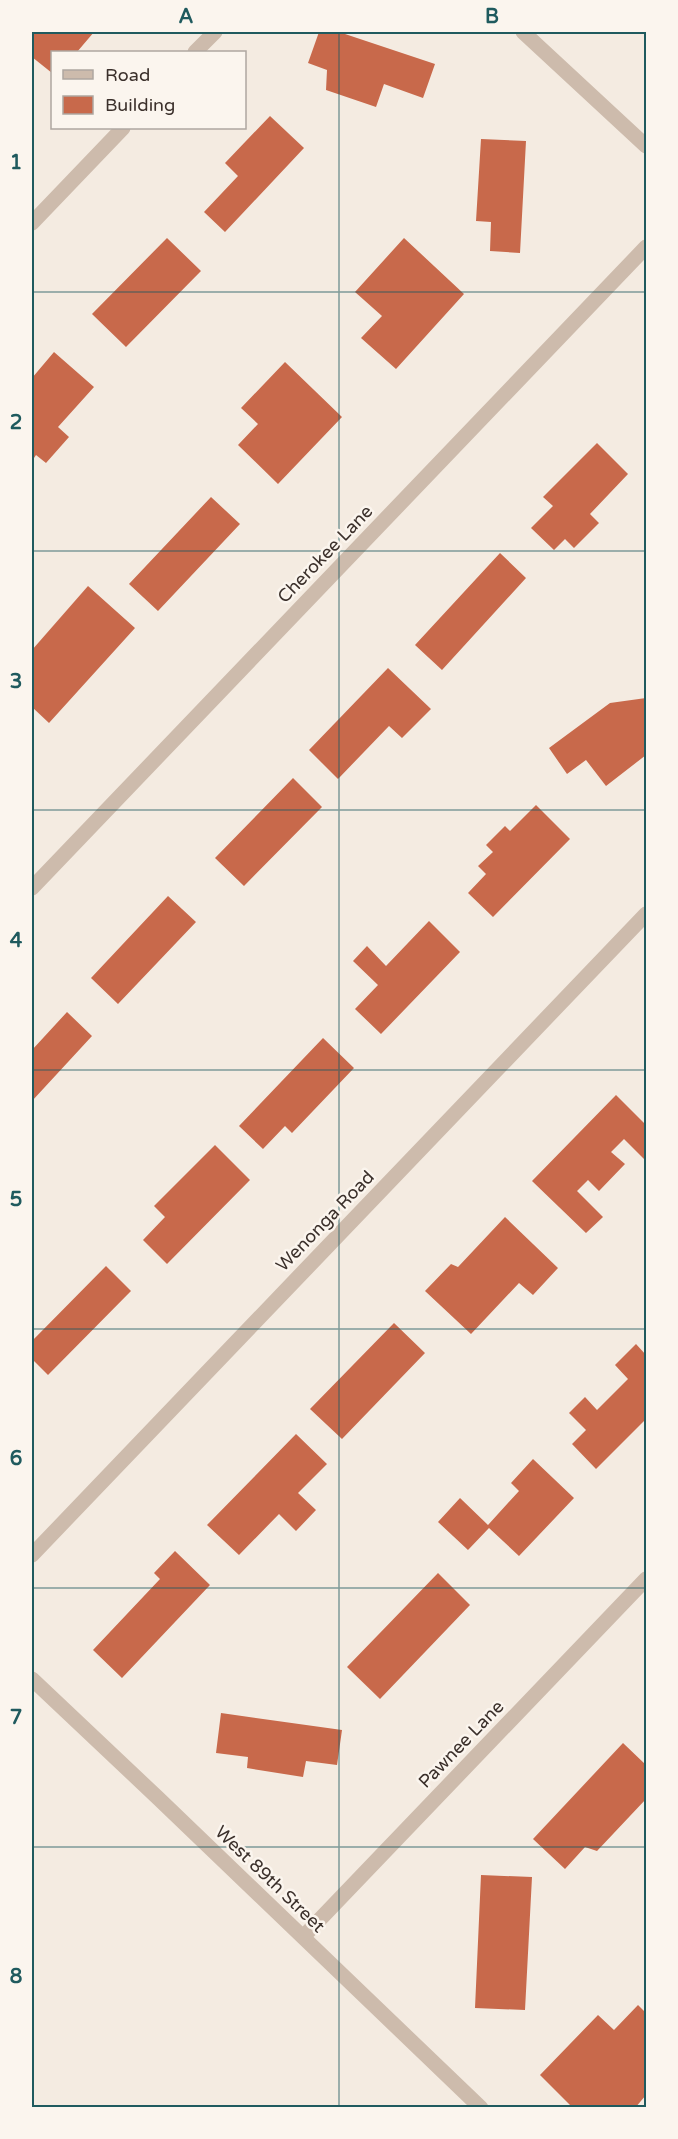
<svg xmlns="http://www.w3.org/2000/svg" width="678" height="2139" font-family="'Varela Round',sans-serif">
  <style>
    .building { fill: #c8694b }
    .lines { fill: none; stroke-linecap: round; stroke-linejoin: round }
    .minor { stroke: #cdbbac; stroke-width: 15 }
    .grid { fill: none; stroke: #1f5a5e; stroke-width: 1.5; stroke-opacity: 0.55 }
    .labels { text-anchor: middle; stroke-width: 5; stroke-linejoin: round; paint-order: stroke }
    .street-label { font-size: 18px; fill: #3b302b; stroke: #fbf5ee }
    .neatline { fill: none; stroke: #1f5a5e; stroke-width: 2 }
    .grid-label { font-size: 20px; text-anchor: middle; font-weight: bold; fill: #1f5a5e }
  </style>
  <rect width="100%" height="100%" fill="#f4ebe1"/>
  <path class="building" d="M32 32H94L77 52H52V73L32 57Z
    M319 32H339L435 64 423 98 384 84 376 107 326 90 327 70 308 63Z
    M270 116 304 148 225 232 204 212 238 176 225 163Z
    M481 139 526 141 520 253 490 251 491 222 476 221Z
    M167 238 201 271 126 347 92 314Z
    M404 238 464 294 396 369 361 338 382 316 355 292Z
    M54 352 94 387 58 427 69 437 46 463 36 455 32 461V378Z
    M285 362 342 417 278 484 238 445 258 424 241 408Z
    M597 443 628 474 590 514 599 523 574 548 565 539 554 550 531 528 553 506 543 497Z
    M211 497 240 524 158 611 129 584Z
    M500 553 526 578 442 670 415 645Z
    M88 586 135 628 49 723 32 707V650Z
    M388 668 431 709 402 738 389 726 338 779 309 750Z
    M646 698V755L606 786 586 760 567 774 549 748 610 703Z
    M293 778 322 807 244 886 215 858Z
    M536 805 570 839 493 917 468 893 486 874 478 866 493 852 486 845 505 826 510 831Z
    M168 896 196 922 118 1004 91 978Z
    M429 921 460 952 381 1034 355 1009 378 985 353 961 367 946 386 966Z
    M67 1012 92 1036 32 1101V1050Z
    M323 1038 354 1068 292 1133 285 1126 263 1149 239 1126Z
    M616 1095 646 1125V1156L644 1159 624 1139 611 1152 625 1164 599 1191 588 1180 577 1191 603 1217 586 1233 532 1181Z
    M215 1145 250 1180 167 1264 143 1240 165 1217 154 1206Z
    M505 1217 558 1268 533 1295 519 1283 471 1334 425 1291 451 1264 458 1267Z
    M106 1266 131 1291 48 1375 32 1359V1341Z
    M394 1323 425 1353 342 1439 310 1409Z
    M636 1344 646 1355V1419L596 1469 572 1444 586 1430 569 1413 585 1397 597 1410 628 1379 615 1365Z
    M296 1434 327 1464 298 1493 316 1510 296 1531 279 1514 239 1555 207 1525Z
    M533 1459 574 1498 519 1556 489 1528 468 1550 438 1522 460 1498 488 1525 519 1491 511 1483Z
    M175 1551 210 1585 122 1678 93 1650 160 1579 154 1573Z
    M438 1573 470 1605 380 1699 347 1667Z
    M221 1713 342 1730 337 1765 306 1761 303 1777 247 1768 248 1757 216 1753Z
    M623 1743 646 1765V1799L597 1851 585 1847 565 1869 533 1839Z
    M481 1875 532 1877 525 2010 475 2008Z
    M638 2005 646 2013V2095L635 2108H573L540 2075 598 2015 614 2030Z"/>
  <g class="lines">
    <path class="minor" d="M523 32 646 146
      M195 52 215 32
      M32 223 123 128
      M32 888 646 247
      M32 1555 646 914
      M32 1679 158 1798 481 2108
      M303 1937 646 1579"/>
  </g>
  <path class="grid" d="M339 32V2108M32 292H646M32 551H646M32 810H646M32 1070H646M32 1329H646M32 1588H646M32 1847H646"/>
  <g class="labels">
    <g class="street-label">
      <text transform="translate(325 554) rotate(-46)" y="6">Cherokee Lane</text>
      <text transform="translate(325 1221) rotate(-46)" y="6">Wenonga Road</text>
      <text transform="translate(461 1744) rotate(-46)" y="6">Pawnee Lane</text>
      <text transform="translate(270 1879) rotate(44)" y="6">West 89th Street</text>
    </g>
  </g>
  <rect width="678" height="2139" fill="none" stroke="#fbf5ee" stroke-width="66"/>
  <rect x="51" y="51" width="195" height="78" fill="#fbf5ee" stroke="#aea6a0" stroke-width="1.5"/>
  <rect x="63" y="70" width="30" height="9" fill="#cdbbac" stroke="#aea6a0" stroke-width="1.5"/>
  <text x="105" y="81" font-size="18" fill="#3b302b">Road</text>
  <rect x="63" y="96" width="30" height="18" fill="#c8694b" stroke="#aea6a0" stroke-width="1.5"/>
  <text x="105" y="111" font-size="18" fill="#3b302b">Building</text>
  <rect x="33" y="33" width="612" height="2073" class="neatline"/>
  <g class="grid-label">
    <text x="186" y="23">A</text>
    <text x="492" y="23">B</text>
    <text x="16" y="169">1</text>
    <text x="16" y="429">2</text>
    <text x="16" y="688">3</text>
    <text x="16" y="947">4</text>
    <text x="16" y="1206">5</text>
    <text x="16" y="1465">6</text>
    <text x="16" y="1724">7</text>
    <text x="16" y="1983">8</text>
  </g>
</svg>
